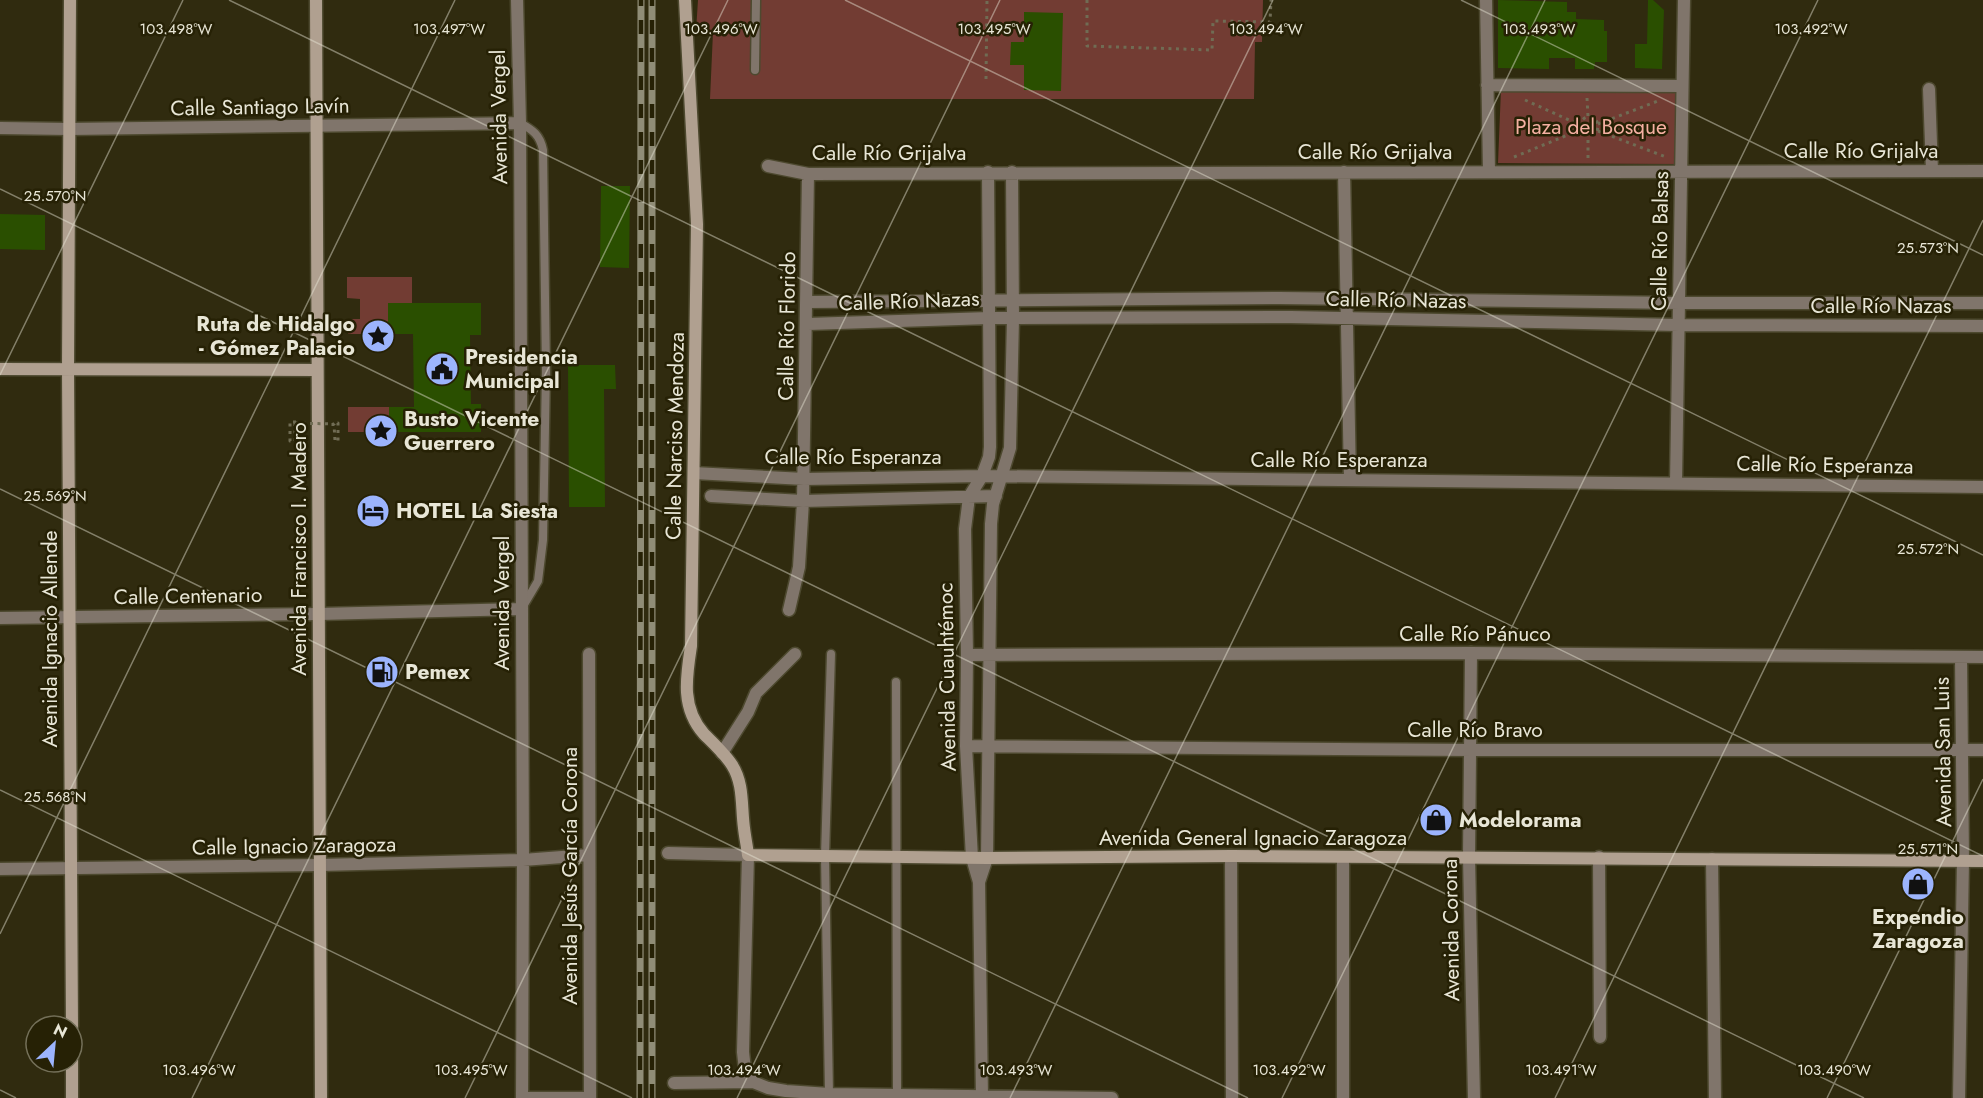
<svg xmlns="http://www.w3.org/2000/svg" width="1983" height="1098" font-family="Jost,sans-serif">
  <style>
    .green { fill: #723c33 }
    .building { fill: #2a4f00 }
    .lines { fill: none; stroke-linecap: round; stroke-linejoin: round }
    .lane-casing { stroke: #4d492f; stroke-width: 11 }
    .street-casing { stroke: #4d492f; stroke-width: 15 }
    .secondary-casing { stroke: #4d492f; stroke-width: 15 }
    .path { stroke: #706c54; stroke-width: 3; stroke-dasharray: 3 4.5; stroke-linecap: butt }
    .lane { stroke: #80756b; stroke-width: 8 }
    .street { stroke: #80756b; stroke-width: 12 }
    .secondary { stroke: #b0a090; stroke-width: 12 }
    .rail-casing { stroke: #908d77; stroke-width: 7 }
    .rail { stroke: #262105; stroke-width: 4.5; stroke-dasharray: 14; stroke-linecap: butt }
    .path-bridge { stroke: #706c54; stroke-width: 3; stroke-dasharray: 3 4.5; stroke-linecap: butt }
    .ticks { fill: none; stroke: #e8e6d6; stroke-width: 1.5; stroke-opacity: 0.45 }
    .labels { text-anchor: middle; stroke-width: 5; stroke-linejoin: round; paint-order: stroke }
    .street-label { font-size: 21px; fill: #e8e6d6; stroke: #262105 }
    .park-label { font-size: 21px; fill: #f5b0a2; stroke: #262105 }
    .poi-label { font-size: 21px; font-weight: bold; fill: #e8e6d6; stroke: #262105; text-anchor: start }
    .ticks-label { font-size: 15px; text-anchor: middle; fill: #e8e6d6; stroke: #262105; stroke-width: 5; stroke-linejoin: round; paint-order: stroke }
  </style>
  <rect width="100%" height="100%" fill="#302b0f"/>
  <path class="green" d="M698 0H1263L1262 42H1255L1254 99H710L713 32 696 31Z
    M1501 89 1681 91V164L1498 163Z
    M347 277H412V303H388V334H348V319H360V299L347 298Z
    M348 407H389V432H348Z"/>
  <path class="building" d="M1498 0 1567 2V12H1576V19L1604 20V31H1607V62H1595L1594 69H1575V58H1549V69L1498 68Z
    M1648 0H1653L1664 10 1662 69 1635 68V44H1647Z
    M1024 12 1063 13 1061 91 1024 90V65H1010L1011 42H1024Z
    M601 186H630L629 268 600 267Z
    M0 214 45 215V250L0 249Z
    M388 303H481V335H470L471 404H481V432H389V407H414L413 334H388Z
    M568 365H615L616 389H604L605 507H569Z"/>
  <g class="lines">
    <g class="lane-casing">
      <path id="lane" d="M755 70 756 0
        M520 123C533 130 540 135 543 150L546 371 543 540 538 581 522 608
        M896 682 897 1094
        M829 1094 825 856 831 654"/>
    </g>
    <g class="street-casing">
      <path id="street" d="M517 0 520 123 523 860 522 1098
        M1486 0 1489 171
        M1487 85 1682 86
        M1929 89 1932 171
        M0 128 69 129 520 123
        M768 166 808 174 1983 171
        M1344 172 1350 479
        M808 302 1279 298 1678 303H1983
        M808 324 989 318 1291 317 1678 325 1983 326
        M694 473 804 479 982 476 1983 487
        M1676 482 1684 0
        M711 496 803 501 996 496
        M789 610 799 567 803 501 808 174
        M0 618 319 614 521 609
        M1471 653 1469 857 1474 1098
        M589 654 590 1098
        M967 655 1471 653 1983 657
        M966 746 1470 750H1983
        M722 753 748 712 756 693 795 654
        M668 853 748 855 743 1052 745 1070 753 1082
        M1231 856 1232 1098
        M1343 857V1098
        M1599 857 1600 1037
        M1712 859 1715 1098
        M0 869 320 865 523 860 588 855
        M979 882 987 858 991 524 993 504 1010 448 1013 319 1012 172
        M674 1083 753 1082 768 1088 786 1091 829 1094 1112 1098
        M523 1098H590
        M982 1098 979 882 972 858 966 746 967 655 965 529 969 497 982 476 989 457 990 447 988 172
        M1959 1098 1963 860 1961 657"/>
    </g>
    <g class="secondary-casing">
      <path id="secondary" d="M70 0 68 369 72 1026
        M316 0 321 1098
        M685 0 697 224 691 646C686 678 681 708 704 734 713 743 725 754 732 765 744 784 741 806 744 828 745 837 747 846 748 855L987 858 1231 856 1983 861
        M0 369 317 370
        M72 1033V1098"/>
    </g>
    <path class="path" d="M1087 0V46L1212 50 1213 21 1270 22 1271 0
      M986 79 987 0
      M1587 98 1588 117
      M1525 100 1580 125
      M1580 126a9 9 0 1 1 18 0a9 9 0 1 1-18 0Z
      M1598 124 1658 101
      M1598 131 1666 157
      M1514 157 1580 130
      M1588 158V136
      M295 423V441H290V422H298V442
      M333 426V423H338V441H335L334 424"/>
    <use href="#lane" class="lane"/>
    <use href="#street" class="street"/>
    <use href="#secondary" class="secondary"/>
    <g class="rail-casing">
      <path id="rail" d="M640 1098 641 0
        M652 1098V0"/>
    </g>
    <use href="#rail" class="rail"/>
    <path class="path-bridge" d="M295 423 334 424"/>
  </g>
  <path class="ticks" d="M229 0 1983 856M845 0 1983 555M1461 0 1983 255M0 189 1864 1098M0 375 183 0M0 489 1248 1098M0 790 632 1098M0 934 455 0M0 1090 16 1098M192 1098 728 0M465 1098 1000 0M737 1098 1273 0M1010 1098 1545 0M1282 1098 1818 0M1555 1098 1983 220M1827 1098 1983 779"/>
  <defs>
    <g id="sight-disc" transform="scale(1.725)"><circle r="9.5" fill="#9cb4fd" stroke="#262105"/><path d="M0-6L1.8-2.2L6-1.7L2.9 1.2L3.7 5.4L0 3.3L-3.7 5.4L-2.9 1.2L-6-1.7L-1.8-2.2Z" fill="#111"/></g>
    <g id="civic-disc" transform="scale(1.725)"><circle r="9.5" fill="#9cb4fd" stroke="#262105"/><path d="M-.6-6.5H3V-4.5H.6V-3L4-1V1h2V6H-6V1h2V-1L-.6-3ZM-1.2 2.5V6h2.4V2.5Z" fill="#111"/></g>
    <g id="hotel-disc" transform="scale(1.725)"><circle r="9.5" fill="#9cb4fd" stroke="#262105"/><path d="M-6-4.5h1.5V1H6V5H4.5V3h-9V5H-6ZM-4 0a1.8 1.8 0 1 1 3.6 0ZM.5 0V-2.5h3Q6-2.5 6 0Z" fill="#111"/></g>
    <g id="fuel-disc" transform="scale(1.725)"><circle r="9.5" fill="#9cb4fd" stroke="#262105"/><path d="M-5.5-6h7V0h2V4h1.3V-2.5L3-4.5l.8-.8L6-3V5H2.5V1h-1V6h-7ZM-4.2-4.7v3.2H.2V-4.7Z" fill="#111"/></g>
    <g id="shop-disc" transform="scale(1.725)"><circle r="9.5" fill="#9cb4fd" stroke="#262105"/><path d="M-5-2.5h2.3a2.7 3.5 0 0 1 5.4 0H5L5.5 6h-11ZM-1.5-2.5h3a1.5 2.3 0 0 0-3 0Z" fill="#111"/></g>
  </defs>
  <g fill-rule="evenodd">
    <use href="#sight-disc" x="378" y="336"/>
    <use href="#civic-disc" x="442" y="369"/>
    <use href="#sight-disc" x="381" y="431"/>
    <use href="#hotel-disc" x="373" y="511"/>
    <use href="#fuel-disc" x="382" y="672"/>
    <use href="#shop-disc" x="1436" y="820"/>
    <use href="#shop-disc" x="1918" y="884"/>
  </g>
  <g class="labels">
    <g class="street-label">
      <text transform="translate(260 107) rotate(-1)" y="7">Calle Santiago Lavín</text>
      <text transform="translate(499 117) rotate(-91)" y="7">Avenida Vergel</text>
      <text x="1861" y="158">Calle Río Grijalva</text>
      <text x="1375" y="159">Calle Río Grijalva</text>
      <text x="889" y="160">Calle Río Grijalva</text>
      <text transform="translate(1660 241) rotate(-89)" y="7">Calle Río Balsas</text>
      <text transform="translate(1396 300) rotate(1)" y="7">Calle Río Nazas</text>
      <text transform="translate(909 301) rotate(-2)" y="7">Calle Río Nazas</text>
      <text x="1881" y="313">Calle Río Nazas</text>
      <text transform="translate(787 326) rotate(-89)" y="7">Calle Río Florido</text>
      <text transform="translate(675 436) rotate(-89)" y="7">Calle Narciso Mendoza</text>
      <text x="853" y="464">Calle Río Esperanza</text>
      <text x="1339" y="467">Calle Río Esperanza</text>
      <text transform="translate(1825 465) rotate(1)" y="7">Calle Río Esperanza</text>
      <text transform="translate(299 549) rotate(-90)" y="7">Avenida Francisco I. Madero</text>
      <text transform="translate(188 596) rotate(-1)" y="7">Calle Centenario</text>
      <text transform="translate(502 603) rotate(-90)" y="7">Avenida Vergel</text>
      <text x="1475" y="641">Calle Río Pánuco</text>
      <text transform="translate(50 639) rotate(-90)" y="7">Avenida Ignacio Allende</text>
      <text transform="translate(947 677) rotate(-91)" y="7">Avenida Cuauhtémoc</text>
      <text x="1475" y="737">Calle Río Bravo</text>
      <text transform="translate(1943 752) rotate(-91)" y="7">Avenida San Luis</text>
      <text x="1253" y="845">Avenida General Ignacio Zaragoza</text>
      <text transform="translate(294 846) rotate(-1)" y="7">Calle Ignacio Zaragoza</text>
      <text transform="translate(570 876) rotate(-90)" y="7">Avenida Jesús García Corona</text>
      <text transform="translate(1451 930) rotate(-91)" y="7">Avenida Corona</text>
    </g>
    <g class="park-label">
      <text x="1591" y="134">Plaza del Bosque</text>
    </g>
    <g class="poi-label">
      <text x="355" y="331" text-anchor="end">Ruta de Hidalgo<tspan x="355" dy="24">- Gómez Palacio</tspan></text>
      <text x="465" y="364">Presidencia<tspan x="465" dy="24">Municipal</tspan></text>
      <text x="404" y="426">Busto Vicente<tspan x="404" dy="24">Guerrero</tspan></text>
      <text x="396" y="518">HOTEL La Siesta</text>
      <text x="405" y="679">Pemex</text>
      <text x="1459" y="827">Modelorama</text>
      <text x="1918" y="924" text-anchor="middle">Expendio<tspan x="1918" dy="24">Zaragoza</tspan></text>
    </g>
  </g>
  <g class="ticks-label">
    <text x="176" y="34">103.498°W</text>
    <text x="449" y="34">103.497°W</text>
    <text x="721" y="34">103.496°W</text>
    <text x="994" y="34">103.495°W</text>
    <text x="1266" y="34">103.494°W</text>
    <text x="1539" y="34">103.493°W</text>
    <text x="1811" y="34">103.492°W</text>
    <text x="55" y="201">25.570°N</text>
    <text x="1928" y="253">25.573°N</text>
    <text x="55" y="501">25.569°N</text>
    <text x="1928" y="554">25.572°N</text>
    <text x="55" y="802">25.568°N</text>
    <text x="1928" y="854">25.571°N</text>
    <text x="199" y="1075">103.496°W</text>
    <text x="471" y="1075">103.495°W</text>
    <text x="744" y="1075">103.494°W</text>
    <text x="1016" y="1075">103.493°W</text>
    <text x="1289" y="1075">103.492°W</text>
    <text x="1561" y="1075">103.491°W</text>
    <text x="1834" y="1075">103.490°W</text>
  </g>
  <g transform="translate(54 1044) rotate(26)"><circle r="28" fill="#262105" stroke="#747059" stroke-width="1.5"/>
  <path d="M0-4.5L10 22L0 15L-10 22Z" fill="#9cb4fd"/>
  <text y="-9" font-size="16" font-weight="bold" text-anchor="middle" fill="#e8e6d6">N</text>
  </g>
</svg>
